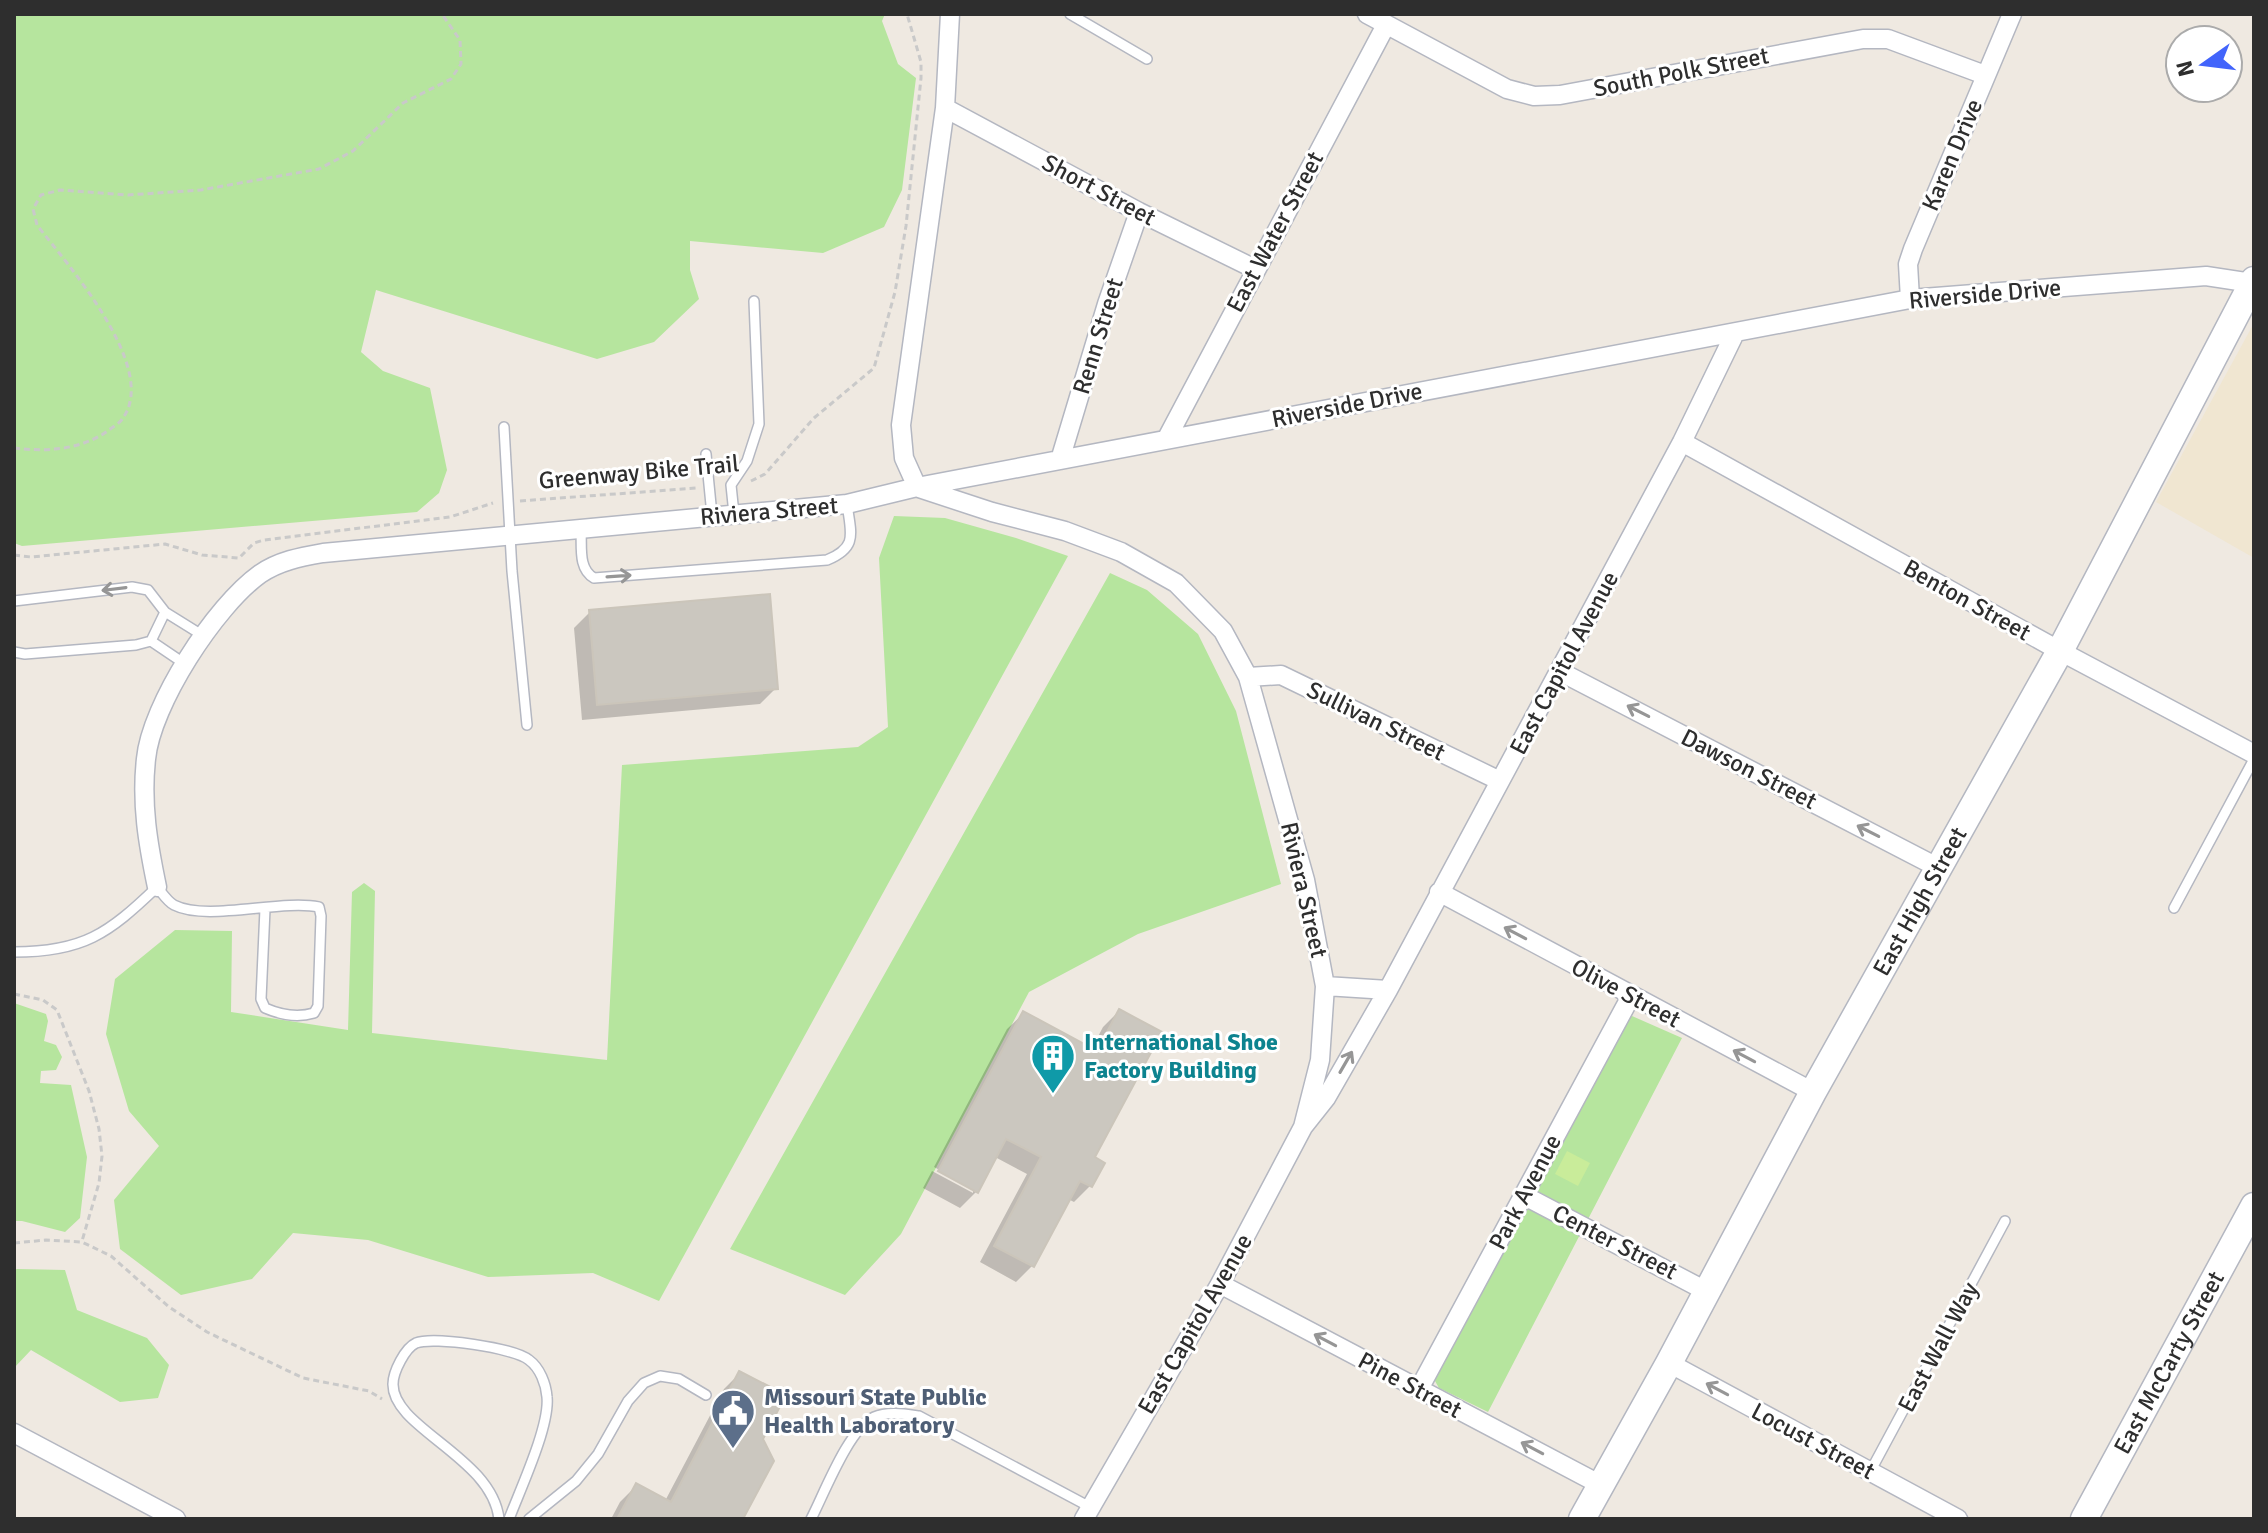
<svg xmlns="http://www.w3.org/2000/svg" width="2268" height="1533" font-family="Signika,sans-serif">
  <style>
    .education { fill: #f0e6d1 }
    .green { fill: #b6e59e }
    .pitch { fill: #c9ec9a }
    .shadow { fill: #0003 }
    .building { fill: #cbc7bf; stroke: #cbc5ba; stroke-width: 2 }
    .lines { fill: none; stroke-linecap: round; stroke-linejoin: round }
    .service-casing { stroke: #b4b7c1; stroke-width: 12 }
    .minor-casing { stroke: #b4b7c1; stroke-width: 21 }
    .secondary-casing { stroke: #b4b7c1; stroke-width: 29 }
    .path { stroke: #c9c9c9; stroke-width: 3; stroke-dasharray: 6 4; stroke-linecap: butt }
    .service { stroke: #fff; stroke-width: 9 }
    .minor { stroke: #fff; stroke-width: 18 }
    .secondary { stroke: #fff; stroke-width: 26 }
    .oneway { stroke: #969696 }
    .labels { text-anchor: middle; stroke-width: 6; stroke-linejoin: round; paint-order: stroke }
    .street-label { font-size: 24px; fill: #2e2e2e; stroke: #fff }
    .culture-label { font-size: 24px; font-weight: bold; fill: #0d838f; stroke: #fff; text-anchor: start }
    .service-label { font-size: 24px; font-weight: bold; fill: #4e5e75; stroke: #fff; text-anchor: start }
  </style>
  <rect width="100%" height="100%" fill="#efe9e1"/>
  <path class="education" d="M2254 323V558L2156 502Z"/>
  <path class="green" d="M14 14H885L882 21 898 64 916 78 902 190 884 227 823 253 690 241V270L699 299 654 342 597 359 376 290 361 352 383 371 430 388 447 470 439 493 417 512 22 546 14 543Z
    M894 516 945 518 1016 538 1068 556 659 1301 593 1273 488 1277 368 1240 293 1233 252 1279 181 1295 120 1249 114 1200 159 1146 129 1111 106 1034 115 979 175 930 232 931 231 1012 348 1030 352 892 364 883 375 891 372 1033 607 1060 622 765 858 747 888 727 879 558Z
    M1110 573 1147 590 1198 634 1236 711 1281 884 1138 934 1029 992 901 1234 845 1295 730 1249Z
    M14 1003 46 1014 48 1021 44 1041 56 1045 62 1057 56 1070 41 1071 40 1083 71 1085 87 1157 80 1218 65 1232 22 1221H14Z
    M1632 1016 1682 1038 1488 1412 1439 1388 1435 1381 1436 1373 1628 1019Z
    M17 1269 65 1270 77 1310 147 1338 169 1365 158 1398 120 1402 31 1350 14 1368V1270Z"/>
  <path class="pitch" d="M1567 1151 1590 1163 1578 1186 1555 1174Z"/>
  <path class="shadow" d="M590 612 776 688 760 704 582 720 574 628Z
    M1119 1011 1092 1158 1102 1164 1090 1186 1074 1202 1068 1199 1032 1266 1016 1282 980 1262 1027 1174 995 1157 976 1192 960 1208 923 1188 932 1171 973 1193V1188L934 1167 1007 1029 1023 1014 1091 1050 1103 1027Z
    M740 1373 760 1439 741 1519H611L620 1502 636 1486 665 1501 724 1389Z"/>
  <path class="building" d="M770 594 778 689 597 705 589 610Z
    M1119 1009 1162 1032 1095 1157 1105 1163 1092 1187 1080 1181 1034 1267 994 1246 1041 1157 1006 1139 978 1193 938 1171 1023 1011 1097 1051Z
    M739 1371 786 1395 763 1439 774 1461 743 1519H617L636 1483 671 1502Z"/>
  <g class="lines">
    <g class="service-casing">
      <path id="service" d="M1070 14 1147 59
        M504 427 512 571 527 725
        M706 454 712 515
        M734 514 731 485 747 461 759 424 754 301
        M581 531C582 547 578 569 594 578L827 560C858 547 851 534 847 504
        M14 601 132 587 148 590 165 612 202 635
        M151 641 165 612
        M14 652 25 654 136 645 151 641 185 664
        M2174 908 2254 759
        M14 952C83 952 108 934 157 887 162 893 168 902 174 905 207 922 281 899 319 907L321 916 318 1006 314 1013C297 1018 281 1015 265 1008L261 999 265 909
        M1870 1472 2005 1221
        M499 1519C492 1457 392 1428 393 1384 393 1372 405 1348 416 1343 433 1336 515 1348 529 1360 540 1368 546 1384 547 1397 550 1426 520 1490 509 1519
        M529 1519 576 1481 598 1454 628 1401 644 1383 660 1376 679 1379 706 1395
        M811 1519C824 1494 849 1428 874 1417 888 1411 905 1414 919 1416L1090 1507"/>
    </g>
    <g class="minor-casing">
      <path id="minor" d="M1367 14 1507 89 1534 96 1560 95 1863 39H1888L1985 75
        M945 108 1139 212 1255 269
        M1910 299 1908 264 1913 249 2012 14
        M1166 440 1386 25
        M1682 442 2060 651 2254 754
        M1060 460 1107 304 1139 212
        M917 487 904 458 901 425 945 108 950 14
        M919 488 992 512 1065 531 1121 552 1176 583 1223 631 1248 677 1305 880 1325 986 1320 1060 1303 1127
        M1559 671 1937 867
        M1248 677 1281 675 1500 781
        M157 887C148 844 141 804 146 759 151 705 215 606 260 574 279 561 300 557 323 553L847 504 917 487 1910 299 2206 276 2252 283
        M1439 892 1813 1092
        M1325 986 1388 990 1682 442 1735 333
        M1523 1195 1706 1291
        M1220 1284 1601 1485
        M1669 1363 1958 1519
        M1419 1389 1631 996
        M14 1433 176 1519
        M1084 1519 1220 1284 1303 1127 1326 1098 1388 990"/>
    </g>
    <g class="secondary-casing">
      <g id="secondary">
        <path id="s1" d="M1582 1519 1669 1363 1813 1092 2060 651 2254 280"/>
        <path id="s2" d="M2084 1519 2254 1206"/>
      </g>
    </g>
    <path class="path" d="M14 448C46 452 82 450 109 430 113 427 120 423 123 418 159 367 67 264 37 225L33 209 41 195 60 190 128 195 201 190 319 169 353 151 403 103 451 79 461 64 460 40 442 14
      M751 481 765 474 814 418 874 368 895 292 906 226 921 78V62L907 14
      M520 501 696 488
      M14 555 31 557 165 544 202 555 239 558 254 543 264 540 450 517 493 503
      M14 994 43 1000 57 1010 89 1091 99 1129 102 1156 99 1183 82 1241
      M14 1243 46 1240 82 1242 111 1256 169 1307 207 1332 303 1378 369 1391 382 1399"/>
    <use href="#service" class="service"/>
    <use href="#minor" class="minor"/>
    <use href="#secondary" class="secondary"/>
  </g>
  <defs><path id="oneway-shaft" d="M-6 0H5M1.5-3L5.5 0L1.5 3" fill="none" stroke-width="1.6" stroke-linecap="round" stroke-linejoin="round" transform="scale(2)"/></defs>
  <g class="oneway">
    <use href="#oneway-shaft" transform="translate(619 576) rotate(-4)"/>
    <use href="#oneway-shaft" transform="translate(114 589) rotate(173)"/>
    <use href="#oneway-shaft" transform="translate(1638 711) rotate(-153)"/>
    <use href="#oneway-shaft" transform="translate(1868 831) rotate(-153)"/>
    <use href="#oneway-shaft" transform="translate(1515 933) rotate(-152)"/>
    <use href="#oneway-shaft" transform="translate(1744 1056) rotate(-152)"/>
    <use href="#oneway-shaft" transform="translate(1346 1062) rotate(-60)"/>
    <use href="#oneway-shaft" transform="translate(1325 1340) rotate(-152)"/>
    <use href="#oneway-shaft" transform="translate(1717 1389) rotate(-152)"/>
    <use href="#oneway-shaft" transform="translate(1532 1448) rotate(-152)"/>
  </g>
  <defs>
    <g id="building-pin" transform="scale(2.3)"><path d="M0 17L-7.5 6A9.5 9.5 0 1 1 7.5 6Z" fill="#0f9aa8" stroke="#fff"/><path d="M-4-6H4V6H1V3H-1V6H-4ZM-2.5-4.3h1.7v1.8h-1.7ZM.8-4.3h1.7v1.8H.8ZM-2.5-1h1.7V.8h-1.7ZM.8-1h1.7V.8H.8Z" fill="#fff"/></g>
    <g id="civic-pin" transform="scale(2.3)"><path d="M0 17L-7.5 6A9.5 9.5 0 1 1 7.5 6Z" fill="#5c6f8a" stroke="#fff"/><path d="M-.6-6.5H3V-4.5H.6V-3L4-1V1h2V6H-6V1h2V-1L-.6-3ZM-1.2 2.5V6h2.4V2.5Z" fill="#fff"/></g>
  </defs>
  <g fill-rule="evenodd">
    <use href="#building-pin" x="1053" y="1056"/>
    <use href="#civic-pin" x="733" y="1411"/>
  </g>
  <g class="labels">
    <g class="street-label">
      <text transform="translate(1681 72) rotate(-11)" y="8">South Polk Street</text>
      <text transform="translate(1952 155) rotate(-67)" y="8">Karen Drive</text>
      <text transform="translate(1099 190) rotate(28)" y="8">Short Street</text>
      <text transform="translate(1275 232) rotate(-62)" y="8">East Water Street</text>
      <text transform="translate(1985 294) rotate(-5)" y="8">Riverside Drive</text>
      <text transform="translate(1098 336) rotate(-73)" y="8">Renn Street</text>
      <text transform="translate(1347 405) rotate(-11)" y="8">Riverside Drive</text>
      <text transform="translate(639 472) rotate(-5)" y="8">Greenway Bike Trail</text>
      <text transform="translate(769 511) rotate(-5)" y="8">Riviera Street</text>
      <text transform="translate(1967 600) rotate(29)" y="8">Benton Street</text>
      <text transform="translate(1564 663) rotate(-62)" y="8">East Capitol Avenue</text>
      <text transform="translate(1376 721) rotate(26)" y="8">Sullivan Street</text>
      <text transform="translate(1749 769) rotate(27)" y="8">Dawson Street</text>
      <text transform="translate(1304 890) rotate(77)" y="8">Riviera Street</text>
      <text dy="8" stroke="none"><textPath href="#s1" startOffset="704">East High Street</textPath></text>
      <text transform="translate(1626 993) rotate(28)" y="8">Olive Street</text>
      <text transform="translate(1525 1192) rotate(-62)" y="8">Park Avenue</text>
      <text transform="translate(1615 1242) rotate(27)" y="8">Center Street</text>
      <text transform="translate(1195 1324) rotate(-60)" y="8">East Capitol Avenue</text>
      <text transform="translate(1938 1347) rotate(-62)" y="8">East Wall Way</text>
      <text dy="8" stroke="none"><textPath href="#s2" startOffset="178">East McCarty Street</textPath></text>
      <text transform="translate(1410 1385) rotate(28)" y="8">Pine Street</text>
      <text transform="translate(1813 1441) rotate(28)" y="8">Locust Street</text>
    </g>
    <g class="culture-label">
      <text x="1084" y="1050">International Shoe<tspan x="1084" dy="28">Factory Building</tspan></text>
    </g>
    <g class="service-label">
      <text x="764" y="1405">Missouri State Public<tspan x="764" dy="28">Health Laboratory</tspan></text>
    </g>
  </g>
  <rect width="2268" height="1533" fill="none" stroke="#2e2e2e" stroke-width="32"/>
  <g transform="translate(2204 64) rotate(256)"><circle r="38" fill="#ffffff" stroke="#ababab" stroke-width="2"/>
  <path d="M0-6L14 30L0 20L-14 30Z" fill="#4264fb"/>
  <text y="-12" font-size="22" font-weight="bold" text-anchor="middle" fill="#2e2e2e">N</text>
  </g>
</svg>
